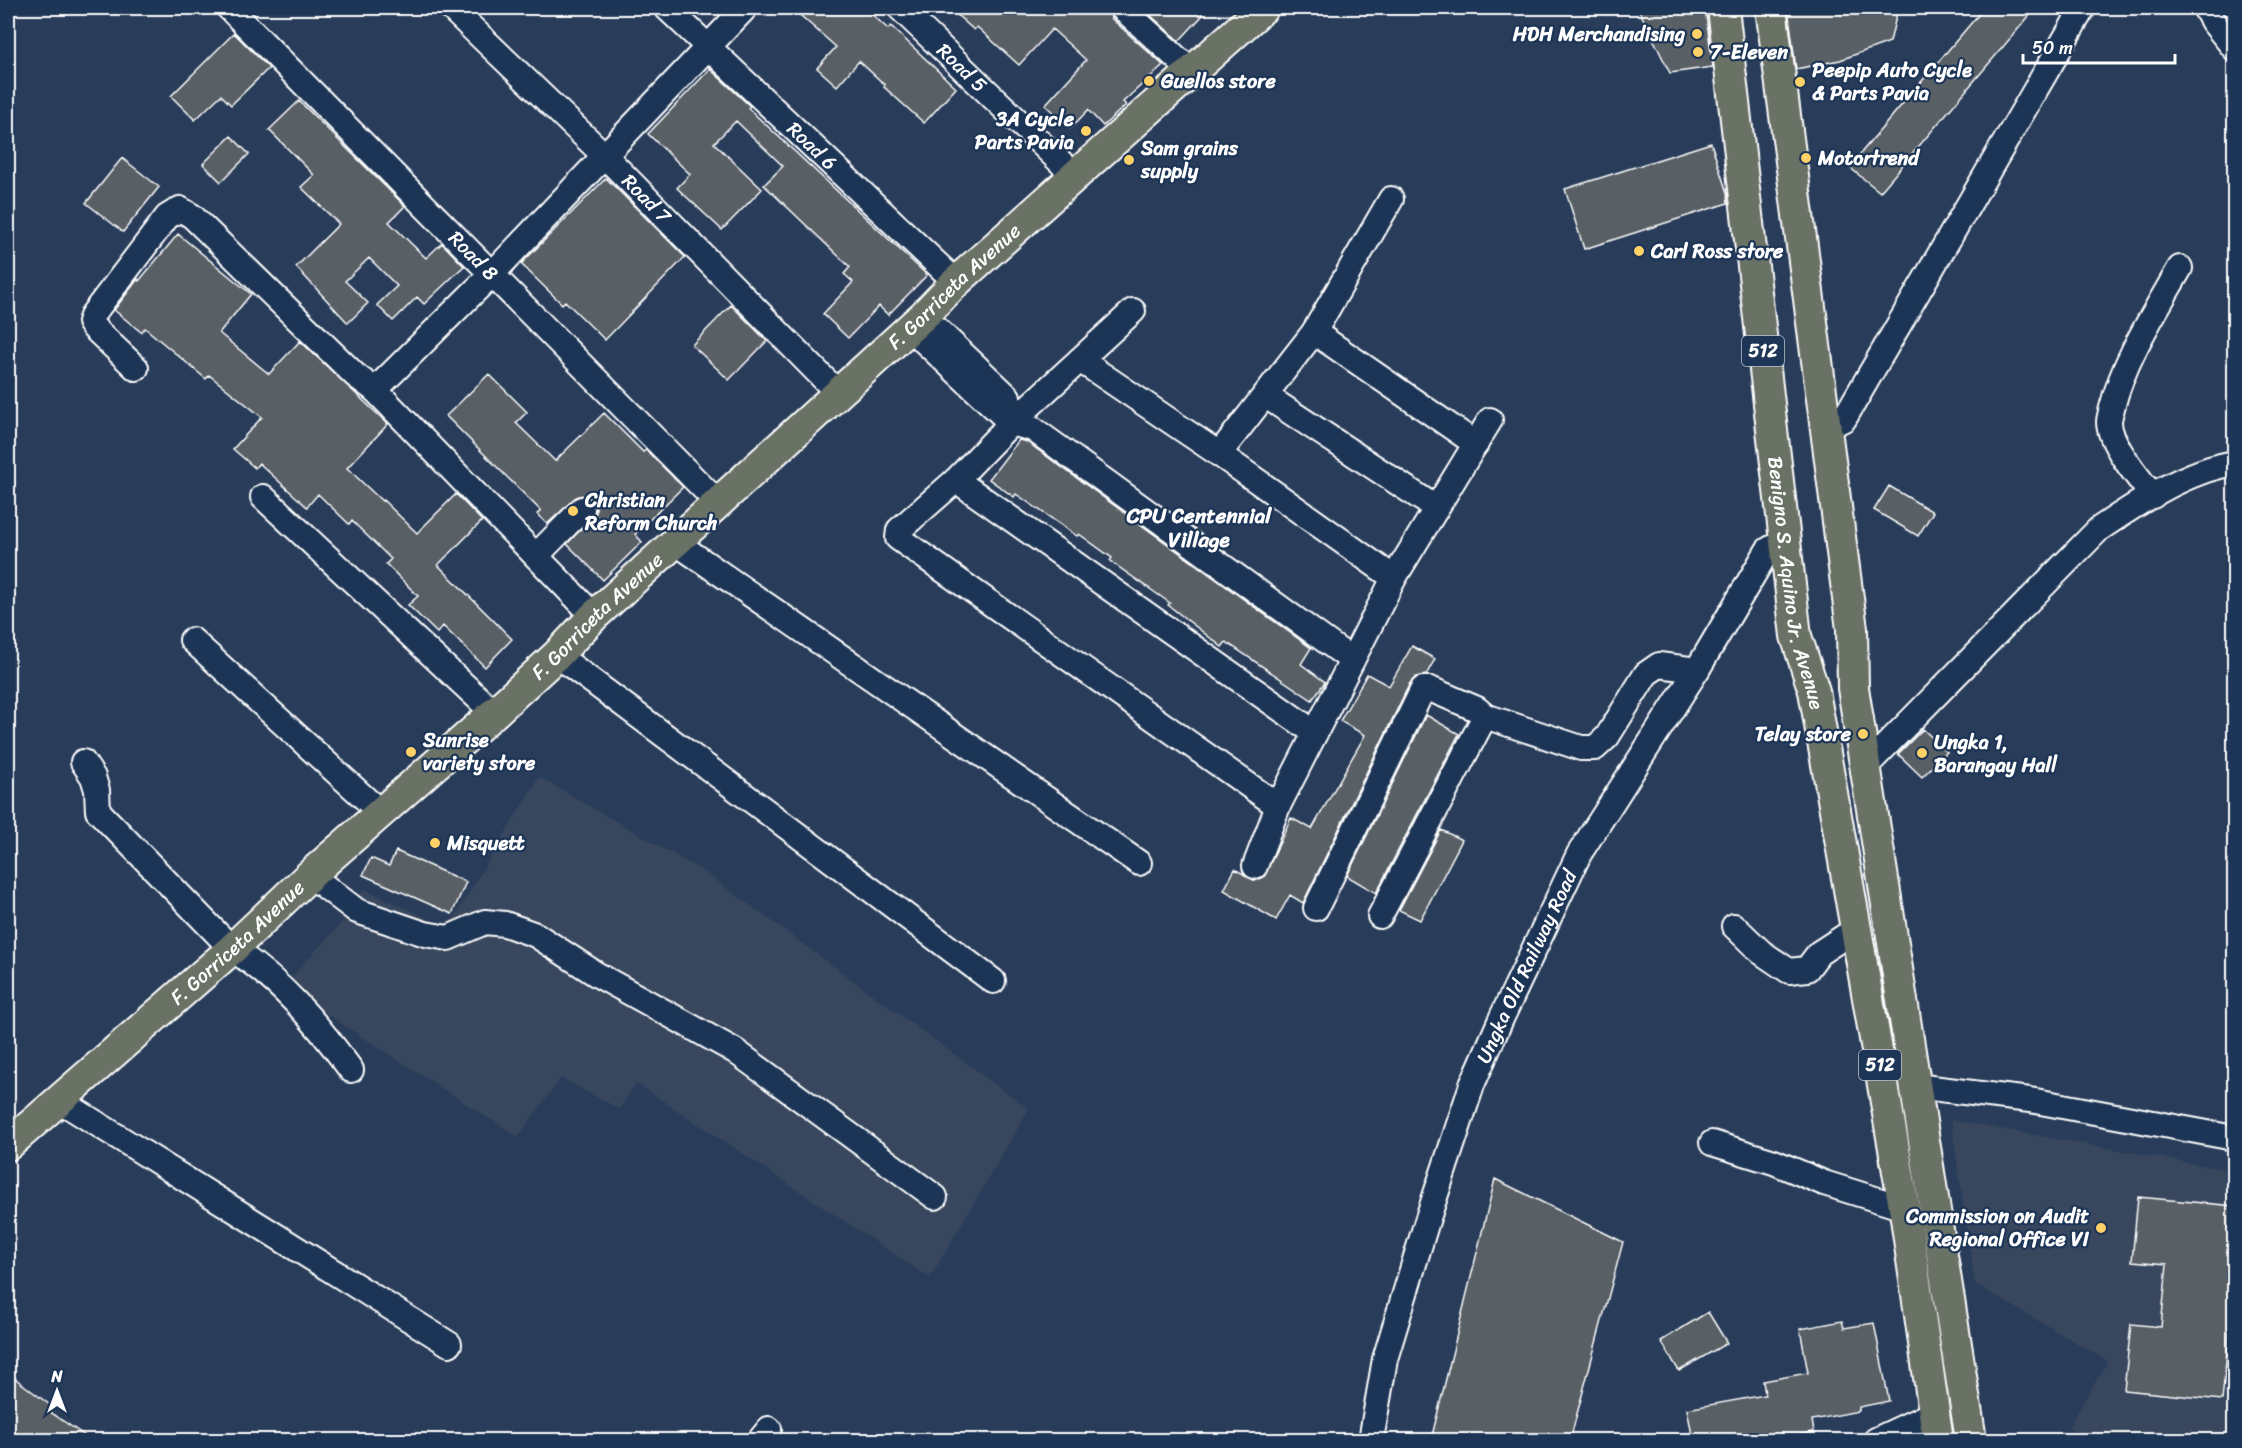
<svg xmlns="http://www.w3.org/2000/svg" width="2242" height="1448" font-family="Sriracha,sans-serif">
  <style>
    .built { fill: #37475d }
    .building { fill: #585f65; stroke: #fff; stroke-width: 1.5 }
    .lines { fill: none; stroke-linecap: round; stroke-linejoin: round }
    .minor-casing { stroke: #fff; stroke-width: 28 }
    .major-casing { stroke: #fff; stroke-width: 34 }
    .minor { stroke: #1d3557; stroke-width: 24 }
    .major { stroke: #6b7165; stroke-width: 30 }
    .poi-dot { fill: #ffd166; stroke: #1d3557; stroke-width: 2 }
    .labels { text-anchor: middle; stroke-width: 4.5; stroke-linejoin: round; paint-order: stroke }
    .shield { fill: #1d3557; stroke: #bbc2cd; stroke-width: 1.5 }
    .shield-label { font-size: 18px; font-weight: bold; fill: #fff }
    .poi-label { font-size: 20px; font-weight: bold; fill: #fff; stroke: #1d3557; text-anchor: start }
    .street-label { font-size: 20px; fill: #fff; stroke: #1d3557 }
    .neighbourhood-label { font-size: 21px; font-weight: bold; fill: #fff; stroke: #1d3557 }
  </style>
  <rect width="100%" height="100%" fill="#293d5a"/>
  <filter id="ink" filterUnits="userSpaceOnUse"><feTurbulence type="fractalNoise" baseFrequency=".0167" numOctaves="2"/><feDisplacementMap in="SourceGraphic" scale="12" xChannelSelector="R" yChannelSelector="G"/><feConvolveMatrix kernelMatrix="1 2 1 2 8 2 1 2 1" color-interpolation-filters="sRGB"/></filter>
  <g filter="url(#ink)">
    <path class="built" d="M539 777 706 873 1029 1109 930 1278 636 1083 619 1109 561 1078 518 1137 283 986 348 916 364 889 444 926 455 916Z
      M1951 1120 2234 1171V1440H2091L2068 1428 2108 1361 1975 1284Z"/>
    <path class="building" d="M792 8H865L888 29 891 26 956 88 924 123 884 87 885 85 859 61 837 86 817 68 836 47Z
      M949 8H1107L1112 19 1163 65 1123 102 1126 105 1103 126 1088 110 1071 128 1045 105 1086 60 1052 29 1019 65 977 27 974 30Z
      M1152 8H1195L1203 15 1179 41 1147 12Z
      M1638 8H1705L1713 67 1670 73Z
      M1788 8H1898L1890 42 1840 60 1796 69Z
      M1984 8H2036L1880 192 1849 167Z
      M234 33 269 68 231 105 221 95 195 120 171 96Z
      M710 69 750 106 748 108 927 275 888 315 879 306 848 338 823 314 853 282 844 274 850 267 764 185 783 166 736 121 714 143 762 189 722 230 677 188 690 174 648 134Z
      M299 101 405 206 389 222 426 258 442 243 464 266 424 304 417 297 393 321 377 305 397 286 369 258 345 281 368 303 348 323 296 267 339 224 301 187 314 175 269 130Z
      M231 136 249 154 221 182 203 164Z
      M1711 143 1727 193 1728 203 1584 249 1565 189Z
      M122 158 159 187 123 232 86 203Z
      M606 178 685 257 605 340 565 301 562 304 521 264Z
      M178 234 251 294 219 333 269 374 300 341 388 424 347 468 382 501 383 500 417 533 456 494 482 521 438 565 512 639 485 667 443 626 437 633 408 605 418 596 386 564 391 559 352 521 349 524 318 494 307 507 259 463 255 468 233 449 262 417 209 375 206 379 145 328 141 332 114 310 138 279 139 281Z
      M731 305 767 341 729 380 692 345Z
      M489 374 527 412 516 423 555 461 604 413 643 452 646 450 683 487 635 534 642 542 603 580 567 544 596 513V506L592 499 585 495 578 496 547 524 537 514 541 511 446 416Z
      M1019 440 1027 442 1311 648 1301 664 1325 682 1312 700 1226 642 1222 647 1168 605 1170 603 1110 561 1112 558 1079 534 1077 536 1016 494 1014 497 989 479Z
      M1889 486 1933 512 1918 536 1874 510Z
      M1412 646 1435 659 1426 675 1416 677 1410 683 1303 903 1290 895 1276 920 1224 890 1235 869 1255 881 1264 877 1291 818 1312 829 1365 735 1340 721 1367 674 1389 686Z
      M1426 715 1459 734 1376 893 1347 876Z
      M1923 729 1947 752 1922 777 1898 754Z
      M1441 830 1462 840 1420 920 1399 910Z
      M396 851 466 882 452 914 363 875 371 858 389 866Z
      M1495 1179 1623 1242 1570 1440H1431Z
      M2138 1197 2235 1206V1275L2222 1400 2124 1390 2131 1324 2161 1327 2167 1264 2132 1261Z
      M1708 1312 1727 1343 1679 1371 1661 1341Z
      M1842 1321 1844 1328 1874 1323 1889 1401 1859 1407V1411L1812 1420 1814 1432 1770 1440H1693L1687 1409 1765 1395 1763 1381 1808 1373 1800 1329Z
      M8 1373 54 1408 50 1412 91 1440H8Z"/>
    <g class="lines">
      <g class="minor-casing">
        <g id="minor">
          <path id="s1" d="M229 8 718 503"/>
          <path id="s2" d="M451 8 605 156 838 393"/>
          <path id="s3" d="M667 8 956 282"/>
          <path id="s4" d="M900 8 1075 176"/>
          <path d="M1122 8 1192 72"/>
          <path d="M2205 8 2213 22 2234 48"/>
          <path d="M1133 311 1011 423 956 480 899 530 898 538 1278 806"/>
          <path d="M923 316 1008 397"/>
          <path d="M910 328 1011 423 1033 429 1352 660"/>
          <path d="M1314 332 1476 444"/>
          <path d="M1080 360 1219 454 1394 578"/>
          <path d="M136 368 93 327 90 322 93 314 167 217 180 209 192 216 355 375 375 390 594 616"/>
          <path d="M375 390 493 273 745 8"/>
          <path d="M1266 396 1436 508"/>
          <path d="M1825 425 1834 424 1844 419 2083 8"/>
          <path d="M1219 454 1314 332 1391 199"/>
          <path d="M956 480 1315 733"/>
          <path d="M2153 496C2139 479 2109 443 2109 422 2109 418 2111 412 2112 408 2124 359 2155 312 2180 268"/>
          <path d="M263 497 494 713"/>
          <path d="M675 542 1139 863"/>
          <path d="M536 556 582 509"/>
          <path d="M192 640 381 813"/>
          <path d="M557 655 993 981"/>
          <path d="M83 762 93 777 97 790 98 811 232 949C280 980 317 1023 351 1070"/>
          <path d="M1867 765 2099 529C2139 502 2186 471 2234 463"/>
          <path d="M1255 866 1278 806 1394 578 1490 420"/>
          <path d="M310 875 357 911 425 934 448 938 485 922 505 924 536 935 596 974 735 1051 935 1197"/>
          <path d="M1316 908 1423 689H1430L1477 709 1485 716 1581 748H1595L1607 737 1646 674 1659 665 1697 670"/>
          <path d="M1380 916 1485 716"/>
          <path d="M1734 926 1761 952 1789 971 1807 969 1819 953 1856 929"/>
          <path d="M1915 1086 2030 1100 2234 1138"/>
          <path d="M59 1100 449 1344"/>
          <path d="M1712 1143 1774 1162 1824 1183 1904 1208"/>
          <path d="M760 1440 769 1429"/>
          <path id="s5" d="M1371 1440 1385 1359 1427 1221 1472 1085 1501 1019 1579 854 1697 670 1768 550 1773 547H1786"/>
          <path d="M1876 1440 1934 1413"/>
        </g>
      </g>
      <g class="major-casing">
        <g id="major">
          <path id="s6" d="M1723 8 1796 636 1814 691 1856 929 1906 1218 1938 1440"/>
          <path d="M1771 8 1852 629 1853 688 1971 1440"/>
          <path id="s7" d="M8 1145 232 949 310 875 494 713 557 655 594 616 923 316 956 282 1263 8"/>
        </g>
      </g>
      <use href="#minor" class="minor"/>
      <use href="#major" class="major"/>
    </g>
  </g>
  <g class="poi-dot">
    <circle cx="1697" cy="34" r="6"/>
    <circle cx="1698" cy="52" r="6"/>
    <circle cx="1149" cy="81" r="6"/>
    <circle cx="1800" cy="82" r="6"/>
    <circle cx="1086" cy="131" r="6"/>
    <circle cx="1806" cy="158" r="6"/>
    <circle cx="1129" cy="160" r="6"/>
    <circle cx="1639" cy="251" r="6"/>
    <circle cx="573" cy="511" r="6"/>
    <circle cx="1863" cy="734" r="6"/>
    <circle cx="411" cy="752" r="6"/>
    <circle cx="1922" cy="753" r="6"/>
    <circle cx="435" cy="843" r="6"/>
    <circle cx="2101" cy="1228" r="6"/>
  </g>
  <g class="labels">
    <g class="shield">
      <rect x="1742" y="336" width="42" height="30" rx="4.5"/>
      <rect x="1859" y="1050" width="42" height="30" rx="4.5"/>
    </g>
    <g class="shield-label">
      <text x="1763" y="357">512</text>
      <text x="1880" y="1071">512</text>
    </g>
    <g class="poi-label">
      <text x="1685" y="41" text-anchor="end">HDH Merchandising</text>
      <text x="1710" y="59">7-Eleven</text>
      <text x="1812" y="77">Peepip Auto Cycle<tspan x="1812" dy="23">&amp; Parts Pavia</tspan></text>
      <text x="1161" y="88">Guellos store</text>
      <text x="1074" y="126" text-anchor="end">3A Cycle<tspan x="1074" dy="23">Parts Pavia</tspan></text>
      <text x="1141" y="155">Sam grains<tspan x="1141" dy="23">supply</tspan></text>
      <text x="1818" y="165">Motortrend</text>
      <text x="1651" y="258">Carl Ross store</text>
      <text x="585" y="507">Christian<tspan x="585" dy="23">Reform Church</tspan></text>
      <text x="1851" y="741" text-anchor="end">Telay store</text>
      <text x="423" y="747">Sunrise<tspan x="423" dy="23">variety store</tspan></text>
      <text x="1934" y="749">Ungka 1,<tspan x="1934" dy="23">Barangay Hall</tspan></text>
      <text x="447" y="850">Misquett</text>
      <text x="2089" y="1223" text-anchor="end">Commission on Audit<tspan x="2089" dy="23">Regional Office VI</tspan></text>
    </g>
    <g class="street-label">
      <text dy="7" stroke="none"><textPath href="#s4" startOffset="86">Road 5</textPath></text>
      <text dy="7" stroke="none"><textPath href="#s3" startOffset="200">Road 6</textPath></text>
      <text dy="7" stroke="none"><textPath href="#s2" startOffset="273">Road 7</textPath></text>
      <text dy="7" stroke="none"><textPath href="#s1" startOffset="348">Road 8</textPath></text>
      <text dy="7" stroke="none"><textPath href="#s7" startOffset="1278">F. Gorriceta Avenue</textPath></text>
      <text dy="7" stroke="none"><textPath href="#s6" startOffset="580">Benigno S. Aquino Jr. Avenue</textPath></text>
      <text dy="7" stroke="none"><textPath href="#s7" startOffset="792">F. Gorriceta Avenue</textPath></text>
      <text dy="7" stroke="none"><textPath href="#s7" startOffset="306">F. Gorriceta Avenue</textPath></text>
      <text dy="7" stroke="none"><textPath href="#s5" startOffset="500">Ungka Old Railway Road</textPath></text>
    </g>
    <g class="neighbourhood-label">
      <text x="1199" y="523">CPU Centennial<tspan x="1199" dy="24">Village</tspan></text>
    </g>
  </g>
  <rect width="2242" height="1448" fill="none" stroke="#1d3557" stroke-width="30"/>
  <rect x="15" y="15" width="2212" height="1418" fill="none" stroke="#fff" stroke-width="2" filter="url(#ink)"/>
  <g transform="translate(57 1391)" stroke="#1d3557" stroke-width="4.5" paint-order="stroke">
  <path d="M0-4.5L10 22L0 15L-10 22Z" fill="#ffffff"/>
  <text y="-9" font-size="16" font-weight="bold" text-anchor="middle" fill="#ffffff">N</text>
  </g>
  <path d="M2023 54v9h152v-9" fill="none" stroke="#ffffff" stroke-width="3"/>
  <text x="2032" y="54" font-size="18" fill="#ffffff" stroke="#1d3557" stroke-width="4.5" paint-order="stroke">50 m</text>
</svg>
